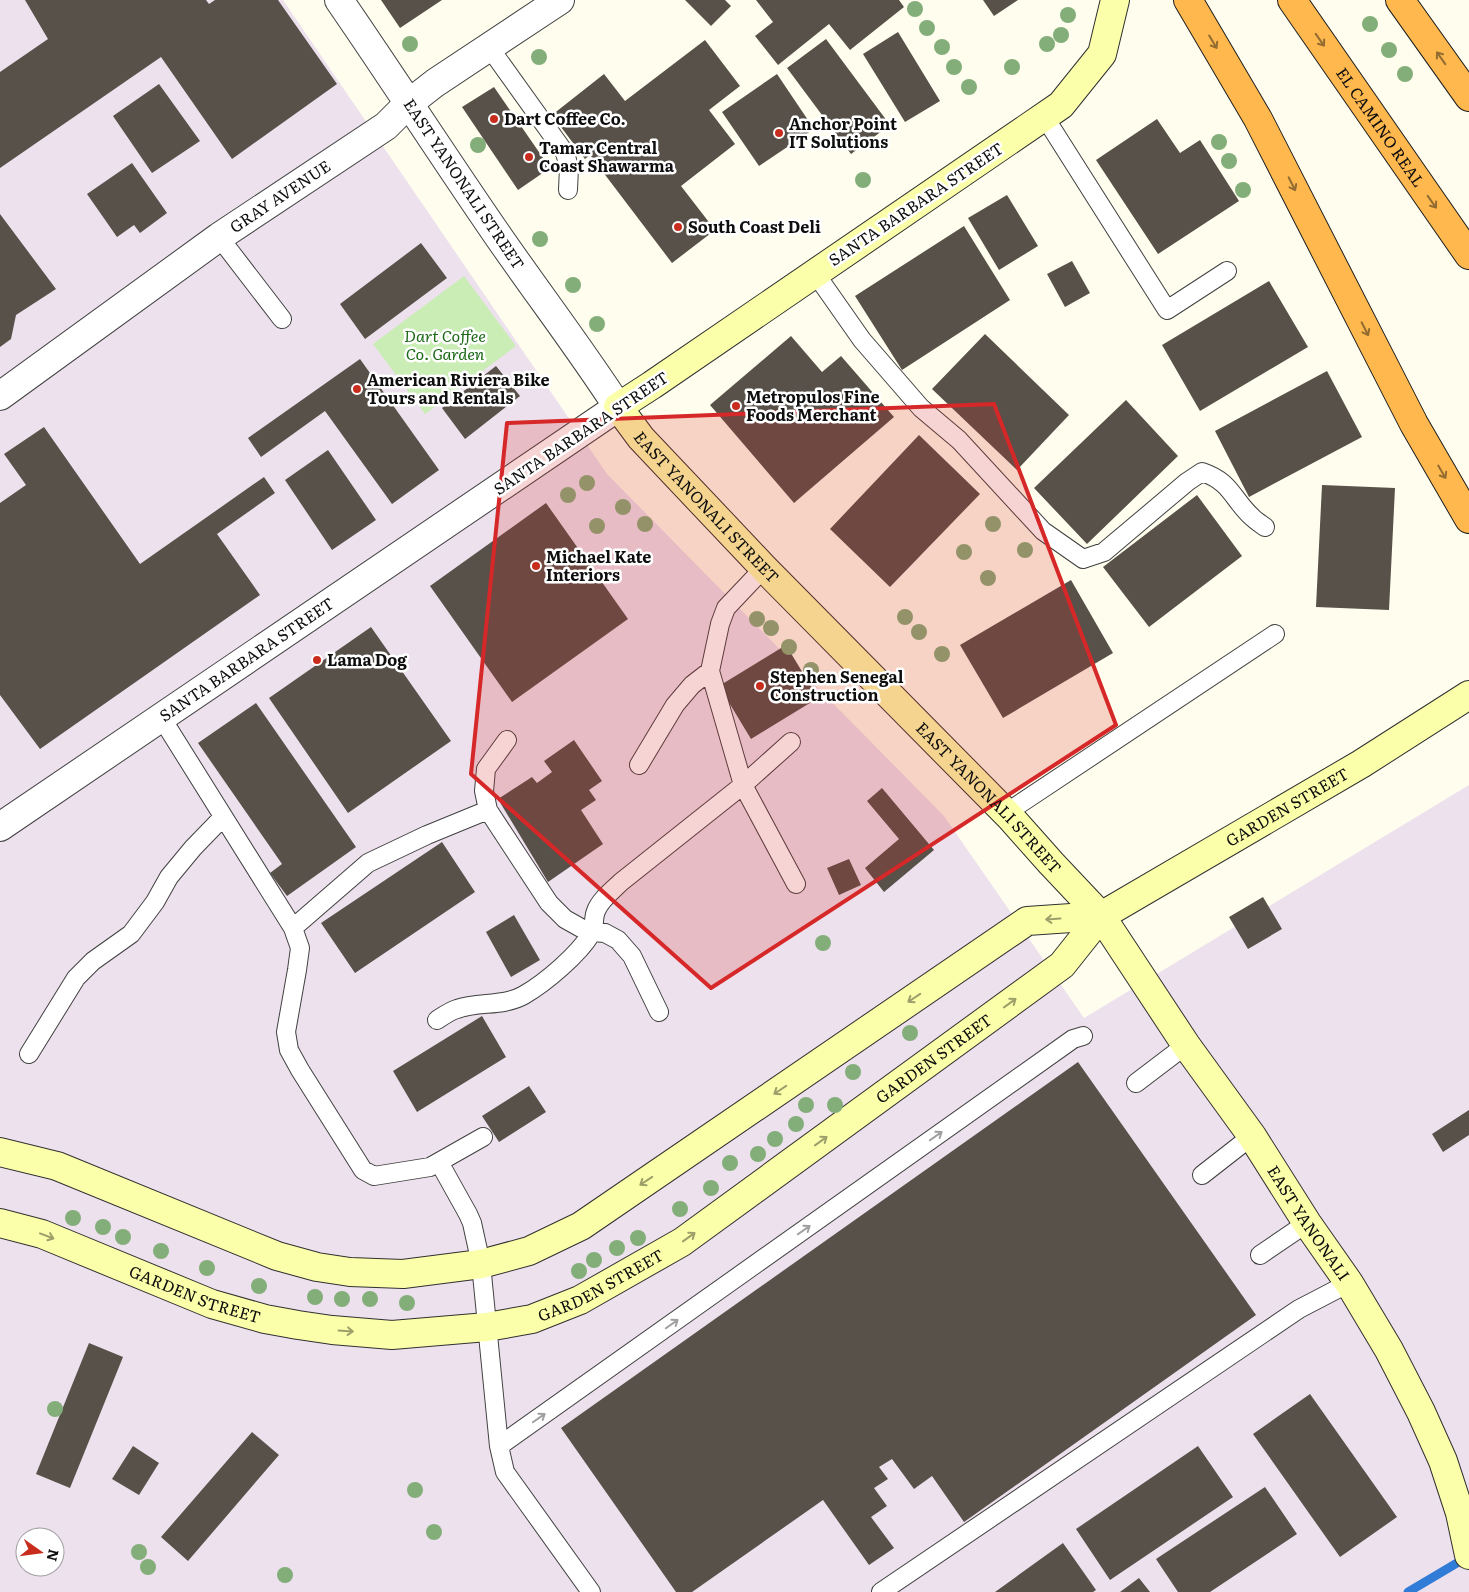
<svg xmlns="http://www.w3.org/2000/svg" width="1469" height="1592" font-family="Literata,serif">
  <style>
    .industrial { fill: #ede1ed; fill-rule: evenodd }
    .green { fill: #caecb5 }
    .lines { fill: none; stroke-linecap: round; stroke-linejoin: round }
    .stream { stroke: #317cd7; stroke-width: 9 }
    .building { fill: #575149 }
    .lane-casing { stroke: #414141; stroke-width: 20 }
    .street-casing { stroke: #414141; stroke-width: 30 }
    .secondary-casing { stroke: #303030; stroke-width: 30 }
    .highway-casing { stroke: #1f1f1f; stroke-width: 30 }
    .lane { stroke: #fff; stroke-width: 18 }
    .street { stroke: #fff; stroke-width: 28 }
    .secondary { stroke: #fcffa9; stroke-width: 28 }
    .highway { stroke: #feb84d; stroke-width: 28 }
    .tree { fill: #83ad79 }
    .oneway { stroke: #926c31 }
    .oneway2 { stroke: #9d9f6b }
    .oneway3 { stroke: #9f9f9f }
    .marked { fill: #d62828; fill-opacity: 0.2; stroke: #d62828; stroke-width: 4; stroke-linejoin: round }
    .poi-dot { fill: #c82c1c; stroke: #fff; stroke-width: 2 }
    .labels { text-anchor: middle; stroke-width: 5; stroke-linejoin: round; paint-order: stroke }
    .poi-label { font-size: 16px; font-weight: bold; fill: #0e0e0e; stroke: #fff; text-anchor: start }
    .street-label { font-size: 16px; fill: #0e0e0e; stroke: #fff }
    .park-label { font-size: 16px; font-style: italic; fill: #1e6a19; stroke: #fff }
  </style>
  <rect width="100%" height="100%" fill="#fffeee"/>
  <path class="industrial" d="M0 0H283L607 474 944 816 1084 1018 1469 785V1592H0ZM25 1537H55V1567H25Z"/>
  <path class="green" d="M464 276 516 346 425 414 373 344Z"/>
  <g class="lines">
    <path class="stream" d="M1408 1592 1467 1557"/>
  </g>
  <path class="building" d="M25 0H206L209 4 215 0H278L337 84 232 159 161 57 0 168V72L48 39Z
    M381 0H442L400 28Z
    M685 0H725L731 6 711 26Z
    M756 0H899L904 7 850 50 829 24 778 65 755 36 773 22Z
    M983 0H1018L994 16Z
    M898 32 940 101 905 122 863 54Z
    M826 39 890 125 851 154 787 68Z
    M705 40 740 86 709 110 735 144 681 186 715 230 672 263 590 155 585 159 552 115 604 74 625 101Z
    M777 74 814 129 759 166 722 112Z
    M159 84 200 141 152 173 113 116Z
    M494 87 550 168 518 190 462 107Z
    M1157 119 1180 153 1200 140 1239 201 1158 254 1096 160Z
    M132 163 167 213 140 233 134 225 117 237 87 194Z
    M1007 195 1038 246 999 270 968 218Z
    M0 214 56 289 16 315 11 339 0 347Z
    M964 226 1010 300 902 370 855 296Z
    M421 243 447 278 365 339 340 304Z
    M1072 261 1090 293 1065 307 1047 274Z
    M1269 281 1308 347 1200 411 1162 345Z
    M985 334 1069 415 1017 470 932 389Z
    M791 336 822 372 841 356 894 417 794 503 710 405Z
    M360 359 439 470 392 504 325 411 261 457 248 438Z
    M496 366 520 396 465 439 442 408Z
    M1327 371 1362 437 1249 497 1215 431Z
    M1126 400 1178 456 1087 544 1034 488Z
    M44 427 140 564 264 477 275 493 217 534 260 595 40 749 0 695V503L26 485 4 454Z
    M919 435 980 494 890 587 830 529Z
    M328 450 376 520 332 550 285 480Z
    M1322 485 1395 488 1389 610 1316 607Z
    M1197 495 1242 556 1149 627 1103 567Z
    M546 503 628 619 512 702 430 586Z
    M1071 580 1113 653 1003 718 960 645Z
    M371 627 451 741 348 813 269 698Z
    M786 645 818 698 751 739 719 686Z
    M256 703 356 847 287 896 270 873 282 864 198 743Z
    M574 740 602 781 589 790 596 800 581 810 603 844 548 882 498 799 532 777 537 783 552 772 544 761Z
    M882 788 934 850 884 892 865 868 899 839 867 801Z
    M442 842 475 892 355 973 321 923Z
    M849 859 861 885 839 895 827 868Z
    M1263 897 1282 929 1248 949 1229 917Z
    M514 915 540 960 511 977 486 932Z
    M482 1016 506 1057 417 1112 393 1071Z
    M1078 1062 1256 1315 964 1522 932 1476 914 1489 892 1459 879 1467 888 1479 874 1488 887 1506 871 1517 894 1548 869 1565 823 1500 692 1592H676L561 1428Z
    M529 1086 546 1112 499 1142 482 1116Z
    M1469 1110V1135L1443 1152 1432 1134Z
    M89 1343 123 1357 70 1488 36 1474Z
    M1310 1394 1397 1517 1340 1557 1253 1434Z
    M252 1432 279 1455 188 1561 161 1537Z
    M133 1446 159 1463 139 1495 112 1479Z
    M1198 1446 1233 1497 1110 1580 1076 1529Z
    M1265 1487 1297 1534 1210 1592H1178L1156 1559Z
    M1063 1543 1096 1590 1093 1592H995Z
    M1139 1578 1150 1592H1120Z"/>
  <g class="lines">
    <g class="lane-casing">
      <path id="lane" d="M489 47 565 153 569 167 568 190
        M1044 116 1167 310 1227 271
        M219 237 282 319
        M815 273 862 340 921 408 959 440 1043 531 1083 559 1104 552 1187 482 1202 472C1232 482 1232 499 1252 517 1256 521 1261 524 1265 527
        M161 717 293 928 300 948 297 970 286 1032 289 1050 300 1070 363 1170 374 1176 430 1167 483 1137
        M791 742 743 785 796 884
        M639 765 675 705 692 685 710 671
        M488 810 484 791 486 769 507 740
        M1006 813 1275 634
        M293 928 368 863 427 835 488 810 549 903 565 919 581 928 592 932 605 933 618 940 632 956 659 1012
        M437 1020C443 1016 450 1011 457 1009 479 1001 503 1007 524 995 545 983 578 955 591 934 595 927 593 918 596 911 600 900 612 891 621 882L743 785 710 671 720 624 726 608 764 568
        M29 1054 76 978 93 961 131 934 155 902 169 877 193 848 223 817
        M1136 1083 1186 1045
        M439 1162 468 1214 472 1223 481 1264 499 1446 505 1472 591 1592
        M1202 1175 1252 1136
        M1260 1255 1307 1223
        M499 1446 1073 1039 1083 1036
        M881 1592 1299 1309 1349 1283"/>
    </g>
    <g class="street-casing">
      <g id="street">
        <path id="s1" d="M0 396 219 237 386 126 408 104 435 83 560 0"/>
        <path id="s2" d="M0 827 618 407C579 347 536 291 496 233 443 156 392 77 339 0"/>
      </g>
    </g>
    <g class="secondary-casing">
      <g id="secondary">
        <path id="s3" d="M1115 0 1102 54 1061 105 652 385 618 407 641 438 764 568 1011 818 1051 863 1101 916 1186 1045 1252 1136 1307 1223 1349 1283 1389 1350 1421 1412 1443 1461 1460 1513 1469 1555"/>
        <path d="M0 1152 57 1166 277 1256 317 1267 350 1272 403 1274 481 1264 529 1251 581 1226 1027 921 1101 916"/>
        <path id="s4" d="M0 1223 42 1234 212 1304 265 1319 298 1325 332 1330 392 1335 487 1327 532 1319 580 1300 682 1242 1062 965 1101 916 1361 764 1469 695"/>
      </g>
    </g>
    <g class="highway-casing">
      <g id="highway">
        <path d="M1188 0 1258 119 1414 424 1469 519"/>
        <path id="s5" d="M1292 0 1469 255"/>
        <path d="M1400 0 1469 97"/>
      </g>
    </g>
    <use href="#lane" class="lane"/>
    <use href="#street" class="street"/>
    <use href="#secondary" class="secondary"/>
    <use href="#highway" class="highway"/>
  </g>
  <g class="tree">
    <circle cx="915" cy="9" r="8"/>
    <circle cx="1068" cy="15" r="8"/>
    <circle cx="1370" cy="24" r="8"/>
    <circle cx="927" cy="28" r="8"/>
    <circle cx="1061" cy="35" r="8"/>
    <circle cx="410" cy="44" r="8"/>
    <circle cx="1047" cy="44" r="8"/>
    <circle cx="942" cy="47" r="8"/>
    <circle cx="1389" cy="50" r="8"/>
    <circle cx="539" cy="57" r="8"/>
    <circle cx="954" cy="67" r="8"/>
    <circle cx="1012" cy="67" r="8"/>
    <circle cx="1405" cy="74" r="8"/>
    <circle cx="969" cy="87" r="8"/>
    <circle cx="1219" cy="142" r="8"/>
    <circle cx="478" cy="145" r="8"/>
    <circle cx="1229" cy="161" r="8"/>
    <circle cx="863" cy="180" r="8"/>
    <circle cx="1243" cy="190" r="8"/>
    <circle cx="540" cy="239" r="8"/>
    <circle cx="573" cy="285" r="8"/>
    <circle cx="597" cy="324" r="8"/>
    <circle cx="587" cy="483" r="8"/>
    <circle cx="568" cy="495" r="8"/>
    <circle cx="623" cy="507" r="8"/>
    <circle cx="645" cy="524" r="8"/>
    <circle cx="993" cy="524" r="8"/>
    <circle cx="597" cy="526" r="8"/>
    <circle cx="1025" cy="550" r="8"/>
    <circle cx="964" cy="552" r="8"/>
    <circle cx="988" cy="578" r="8"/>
    <circle cx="905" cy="617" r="8"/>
    <circle cx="757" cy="619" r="8"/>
    <circle cx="771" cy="628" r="8"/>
    <circle cx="919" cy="632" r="8"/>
    <circle cx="789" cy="647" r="8"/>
    <circle cx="942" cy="654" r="8"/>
    <circle cx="811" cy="670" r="8"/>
    <circle cx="823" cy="943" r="8"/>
    <circle cx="910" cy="1033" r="8"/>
    <circle cx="853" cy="1072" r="8"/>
    <circle cx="806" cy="1105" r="8"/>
    <circle cx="835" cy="1105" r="8"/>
    <circle cx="796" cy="1124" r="8"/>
    <circle cx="775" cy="1139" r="8"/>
    <circle cx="758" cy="1154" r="8"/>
    <circle cx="730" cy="1163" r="8"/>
    <circle cx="711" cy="1188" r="8"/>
    <circle cx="680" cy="1209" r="8"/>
    <circle cx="73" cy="1218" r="8"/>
    <circle cx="103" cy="1227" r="8"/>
    <circle cx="123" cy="1237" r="8"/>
    <circle cx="638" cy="1238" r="8"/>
    <circle cx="617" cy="1248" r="8"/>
    <circle cx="161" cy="1251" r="8"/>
    <circle cx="594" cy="1260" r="8"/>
    <circle cx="207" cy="1268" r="8"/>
    <circle cx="579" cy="1271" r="8"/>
    <circle cx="259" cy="1286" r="8"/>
    <circle cx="315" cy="1297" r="8"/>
    <circle cx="342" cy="1299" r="8"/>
    <circle cx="370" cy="1299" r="8"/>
    <circle cx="407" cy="1303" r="8"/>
    <circle cx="55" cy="1409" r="8"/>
    <circle cx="415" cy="1490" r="8"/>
    <circle cx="434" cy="1532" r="8"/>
    <circle cx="139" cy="1552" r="8"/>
    <circle cx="148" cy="1567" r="8"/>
    <circle cx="285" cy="1575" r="8"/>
  </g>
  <defs><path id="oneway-shaft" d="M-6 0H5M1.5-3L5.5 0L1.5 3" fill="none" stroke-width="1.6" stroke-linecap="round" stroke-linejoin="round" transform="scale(1.25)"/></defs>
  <g class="oneway">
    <use href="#oneway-shaft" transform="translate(1320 40) rotate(55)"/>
    <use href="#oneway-shaft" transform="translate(1213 42) rotate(59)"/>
    <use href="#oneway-shaft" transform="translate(1441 58) rotate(-125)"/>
    <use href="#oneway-shaft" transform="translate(1292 184) rotate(63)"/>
    <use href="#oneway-shaft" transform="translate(1432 202) rotate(55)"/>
    <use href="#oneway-shaft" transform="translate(1365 329) rotate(63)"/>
    <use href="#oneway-shaft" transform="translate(1442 472) rotate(60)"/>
  </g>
  <g class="oneway2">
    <use href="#oneway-shaft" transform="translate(1053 919) rotate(176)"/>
    <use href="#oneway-shaft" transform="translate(914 998) rotate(146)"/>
    <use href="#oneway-shaft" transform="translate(1010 1003) rotate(-36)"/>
    <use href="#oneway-shaft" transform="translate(780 1090) rotate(146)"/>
    <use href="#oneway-shaft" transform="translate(821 1141) rotate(-36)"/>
    <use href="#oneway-shaft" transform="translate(646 1181) rotate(146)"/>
    <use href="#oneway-shaft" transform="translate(47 1236) rotate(21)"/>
    <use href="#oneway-shaft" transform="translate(689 1237) rotate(-36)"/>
    <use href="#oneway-shaft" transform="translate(346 1331) rotate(4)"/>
  </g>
  <g class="oneway3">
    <use href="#oneway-shaft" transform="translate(936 1136) rotate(-35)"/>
    <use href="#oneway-shaft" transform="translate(804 1230) rotate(-35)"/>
    <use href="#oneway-shaft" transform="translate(672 1324) rotate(-35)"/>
    <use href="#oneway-shaft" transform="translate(539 1418) rotate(-35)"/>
  </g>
  <path class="marked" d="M994 404 1116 725 711 988 471 774 507 423Z"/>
  <g class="poi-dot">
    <circle cx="494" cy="119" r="5"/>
    <circle cx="779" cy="133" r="5"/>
    <circle cx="529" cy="157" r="5"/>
    <circle cx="678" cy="227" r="5"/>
    <circle cx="357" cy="389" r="5"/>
    <circle cx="736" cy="406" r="5"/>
    <circle cx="536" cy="566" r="5"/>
    <circle cx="317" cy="660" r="5"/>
    <circle cx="760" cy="686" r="5"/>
  </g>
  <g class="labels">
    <g class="poi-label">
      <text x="504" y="125">Dart Coffee Co.</text>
      <text x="789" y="130">Anchor Point<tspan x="789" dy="18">IT Solutions</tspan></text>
      <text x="539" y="154">Tamar Central<tspan x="539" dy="18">Coast Shawarma</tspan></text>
      <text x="688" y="233">South Coast Deli</text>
      <text x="367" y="386">American Riviera Bike<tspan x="367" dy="18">Tours and Rentals</tspan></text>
      <text x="746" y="403">Metropulos Fine<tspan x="746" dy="18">Foods Merchant</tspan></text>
      <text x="546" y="563">Michael Kate<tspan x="546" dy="18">Interiors</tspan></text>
      <text x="327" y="666">Lama Dog</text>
      <text x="770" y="683">Stephen Senegal<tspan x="770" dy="18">Construction</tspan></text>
    </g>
    <g class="street-label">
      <text dy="6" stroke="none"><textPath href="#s5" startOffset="155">EL CAMINO REAL</textPath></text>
      <text transform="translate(464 184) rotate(56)" y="6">EAST YANONALI STREET</text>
      <text dy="6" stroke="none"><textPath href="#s1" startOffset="344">GRAY AVENUE</textPath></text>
      <text transform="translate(916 204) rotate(-34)" y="6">SANTA BARBARA STREET</text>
      <text transform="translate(581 433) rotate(-34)" y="6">SANTA BARBARA STREET</text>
      <text dy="6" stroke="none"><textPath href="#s3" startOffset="791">EAST YANONALI STREET</textPath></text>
      <text dy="6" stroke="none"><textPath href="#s2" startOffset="298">SANTA BARBARA STREET</textPath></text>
      <text dy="6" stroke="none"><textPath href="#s3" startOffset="1196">EAST YANONALI STREET</textPath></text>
      <text dy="6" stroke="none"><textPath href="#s4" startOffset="1469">GARDEN STREET</textPath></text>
      <text dy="6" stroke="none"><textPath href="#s4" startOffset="1032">GARDEN STREET</textPath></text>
      <text dy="6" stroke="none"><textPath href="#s3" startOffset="1730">EAST YANONALI</textPath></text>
      <text dy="6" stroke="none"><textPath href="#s4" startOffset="628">GARDEN STREET</textPath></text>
      <text dy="6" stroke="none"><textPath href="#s4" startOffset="208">GARDEN STREET</textPath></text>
    </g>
    <g class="park-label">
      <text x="445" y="342">Dart Coffee<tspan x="445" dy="18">Co. Garden</tspan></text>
    </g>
  </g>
  <g transform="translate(40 1552) rotate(104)"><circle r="24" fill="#ffffff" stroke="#9f9f9f"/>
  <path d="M0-4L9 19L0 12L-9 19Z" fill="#c82c1c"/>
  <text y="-8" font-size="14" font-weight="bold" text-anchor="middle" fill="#0e0e0e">N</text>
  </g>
</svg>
